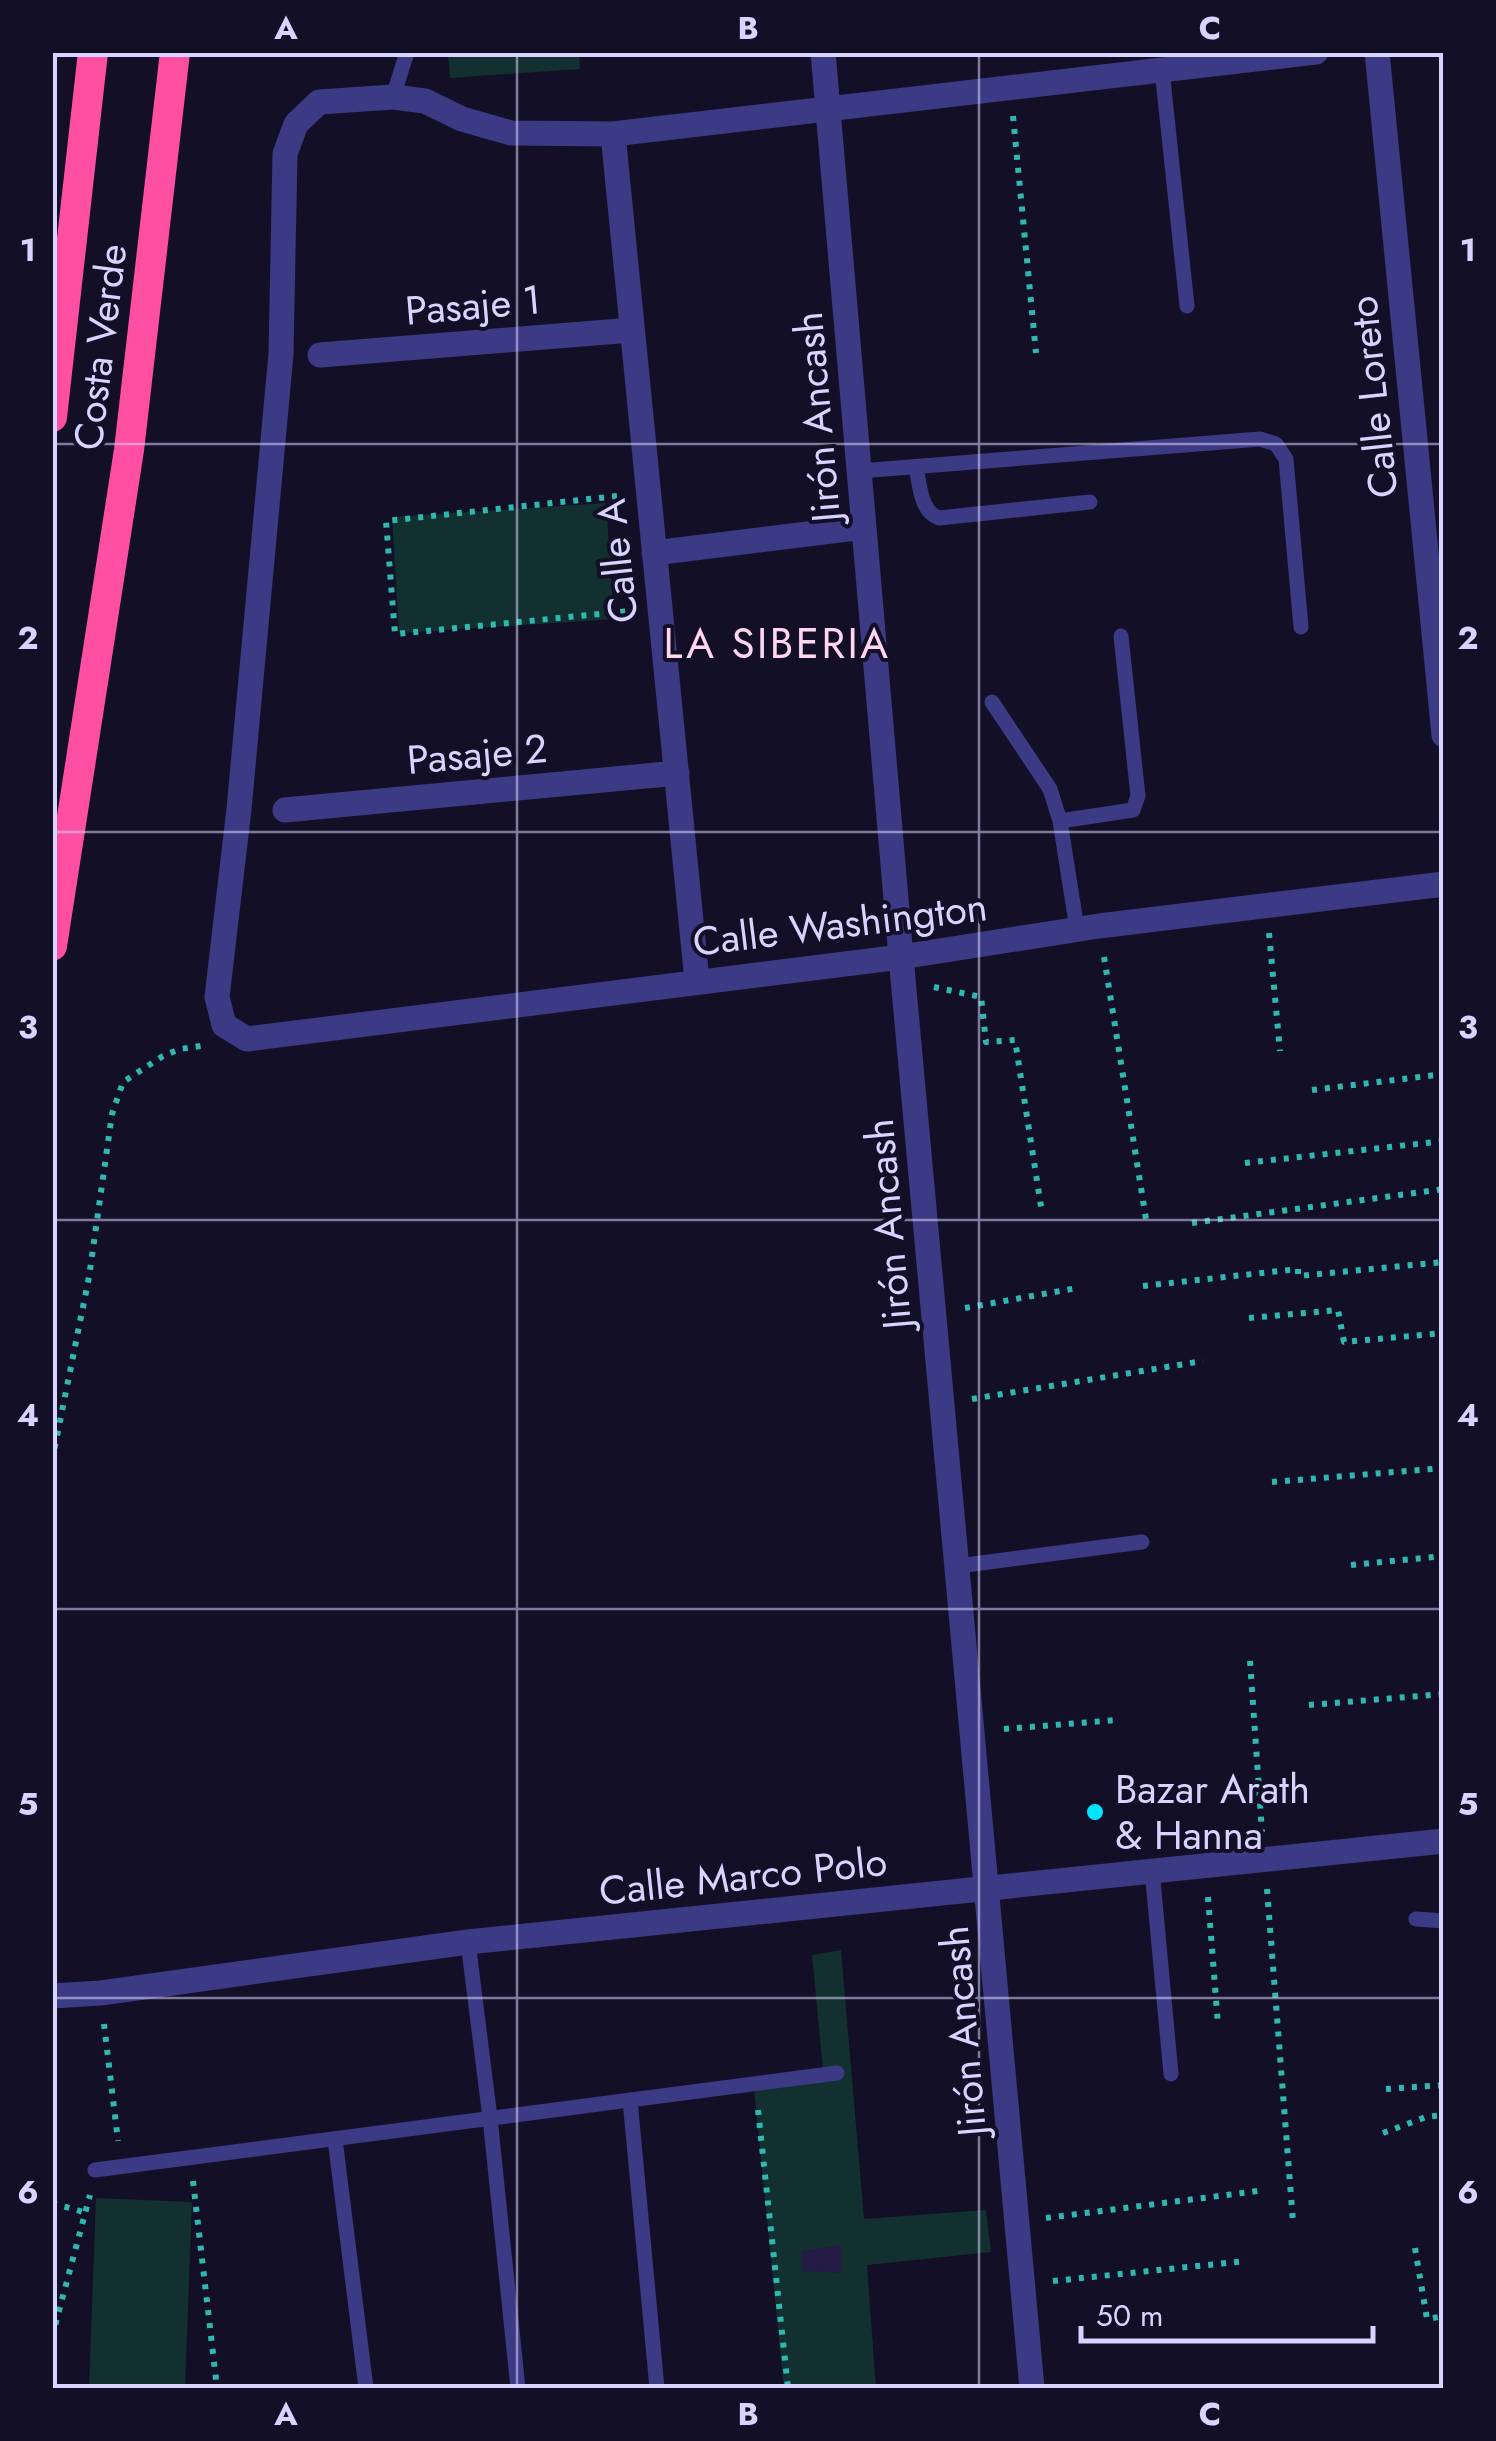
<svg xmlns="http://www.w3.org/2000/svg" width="1496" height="2441" font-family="Jost,sans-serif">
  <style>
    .green { fill: #12302f }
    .building { fill: #241b47 }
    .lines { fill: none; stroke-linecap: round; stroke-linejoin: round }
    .path { stroke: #2fb8b0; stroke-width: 6; stroke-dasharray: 5 8; stroke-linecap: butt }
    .lane { stroke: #3d3a85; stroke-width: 15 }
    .street { stroke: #3d3a85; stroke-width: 25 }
    .highway { stroke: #ff4fa3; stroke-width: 30 }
    .grid { fill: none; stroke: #d9d4ff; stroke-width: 2.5; stroke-opacity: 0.55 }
    .poi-dot { fill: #00e5ff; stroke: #130f26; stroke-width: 4 }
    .labels { text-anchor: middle; stroke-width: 8; stroke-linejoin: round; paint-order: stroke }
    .street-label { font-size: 40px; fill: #d9d4ff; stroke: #130f26 }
    .poi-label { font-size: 40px; fill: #d9d4ff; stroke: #130f26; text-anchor: start }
    .neighbourhood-label { font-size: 42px; letter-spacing: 2.5px; fill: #ffd6f0; stroke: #130f26 }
    .neatline { fill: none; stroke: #d9d4ff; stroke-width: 4 }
    .grid-label { font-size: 32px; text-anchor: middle; font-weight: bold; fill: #d9d4ff }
  </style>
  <rect width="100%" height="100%" fill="#130f26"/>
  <path class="green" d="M448 53H579L580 69 450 78Z
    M606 503 614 619 399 633 392 517Z
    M841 1950 864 2219 986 2210 991 2252 867 2265 876 2388H784L754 2089 824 2081 812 1955Z
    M96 2198 192 2202 185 2388H89Z"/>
  <path class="building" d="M841 2245 842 2273 802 2271 801 2251Z"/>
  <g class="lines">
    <path class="path" d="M1013 116 1036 353
      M617 496 386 521 395 634 631 611
      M1269 933 1280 1051
      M1104 957 1146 1219
      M934 987 981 997 986 1042 1015 1040 1042 1213
      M1312 1090 1444 1074
      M1245 1163 1444 1141
      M1192 1223 1444 1189
      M1143 1286 1298 1269V1276L1444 1262
      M965 1308 1077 1288
      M1249 1318 1338 1310 1344 1342 1444 1333
      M972 1399 1203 1361
      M52 1461 89 1277 112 1114 123 1082 163 1056 180 1049 201 1046
      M1272 1482 1444 1468
      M1351 1565 1444 1556
      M1250 1661 1262 1832
      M1309 1705 1444 1694
      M1004 1729 1117 1720
      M1267 1889 1293 2222
      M1208 1897 1218 2025
      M104 2024 118 2141
      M1386 2089 1444 2085
      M758 2110 788 2388
      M1383 2133 1426 2117 1444 2115
      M193 2181 217 2388
      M52 2203 87 2213
      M1046 2218 1258 2191
      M1415 2248 1427 2319 1444 2316
      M1053 2281 1246 2261
      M52 2337 90 2195"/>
    <path class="lane" d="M1162 70 1187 306
      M393 97 407 52
      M916 467C920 485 920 511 939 518L1090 502
      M860 471 1260 439 1276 444 1286 459 1301 627
      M992 702 1050 789 1060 821 1077 929
      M1060 821 1133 810 1138 796 1121 636
      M958 1566 1142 1542
      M1152 1870 1171 2074
      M1416 1919 1444 1921
      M468 1942 490 2118 518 2388
      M630 2100 657 2388
      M335 2139 366 2388
      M95 2170 837 2073"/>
    <path class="street" d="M823 52 901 957 1032 2388
      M1316 52 613 134 511 133 462 119 425 101 393 97 319 102 296 124 285 154 281 354 239 809 217 997 224 1025 247 1039 901 957 1099 926 1444 884
      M1377 52 1444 735
      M613 134 697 981
      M320 355 632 330
      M654 553 864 527
      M285 810 677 773
      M52 1996 101 1993 468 1942 1444 1841"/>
    <path class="highway" d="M52 417 93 52
      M52 946 129 450 175 52"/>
  </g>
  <path class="grid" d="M517 52V2388M979 52V2388M52 444H1444M52 832H1444M52 1220H1444M52 1609H1444M52 1998H1444"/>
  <circle class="poi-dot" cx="1095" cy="1812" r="10"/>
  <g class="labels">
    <g class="street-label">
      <text transform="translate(473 305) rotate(-5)" y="14">Pasaje 1</text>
      <text transform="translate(100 347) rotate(-83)" y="14">Costa Verde</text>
      <text transform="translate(1373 397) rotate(-96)" y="14">Calle Loreto</text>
      <text transform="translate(817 417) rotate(-95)" y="14">Jirón Ancash</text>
      <text transform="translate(617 561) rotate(-96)" y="14">Calle A</text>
      <text transform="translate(477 754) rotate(-5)" y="14">Pasaje 2</text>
      <text transform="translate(840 924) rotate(-7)" y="14">Calle Washington</text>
      <text transform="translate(888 1224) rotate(-95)" y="14">Jirón Ancash</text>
      <text transform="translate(743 1876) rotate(-6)" y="14">Calle Marco Polo</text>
      <text transform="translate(963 2031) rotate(-95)" y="14">Jirón Ancash</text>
    </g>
    <g class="poi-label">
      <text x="1115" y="1803">Bazar Arath<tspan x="1115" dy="46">&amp; Hanna</tspan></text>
    </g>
    <g class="neighbourhood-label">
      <text x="777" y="658">LA SIBERIA</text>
    </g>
  </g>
  <rect width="1496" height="2441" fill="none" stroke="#130f26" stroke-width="110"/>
  <path d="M1081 2326v15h292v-15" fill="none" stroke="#d9d4ff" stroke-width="5"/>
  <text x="1096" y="2326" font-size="30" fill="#d9d4ff" stroke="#130f26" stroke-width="8" paint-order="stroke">50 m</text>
  <rect x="55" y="55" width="1386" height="2331" class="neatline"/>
  <g class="grid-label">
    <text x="286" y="39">A</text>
    <text x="748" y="39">B</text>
    <text x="1210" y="39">C</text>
    <text x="28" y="261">1</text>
    <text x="1468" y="261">1</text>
    <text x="28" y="649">2</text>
    <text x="1468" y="649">2</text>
    <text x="28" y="1038">3</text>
    <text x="1468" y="1038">3</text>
    <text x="28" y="1426">4</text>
    <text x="1468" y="1426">4</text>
    <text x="28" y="1815">5</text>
    <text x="1468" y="1815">5</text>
    <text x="28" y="2203">6</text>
    <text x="1468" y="2203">6</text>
    <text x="286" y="2425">A</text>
    <text x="748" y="2425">B</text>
    <text x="1210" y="2425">C</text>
  </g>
</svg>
